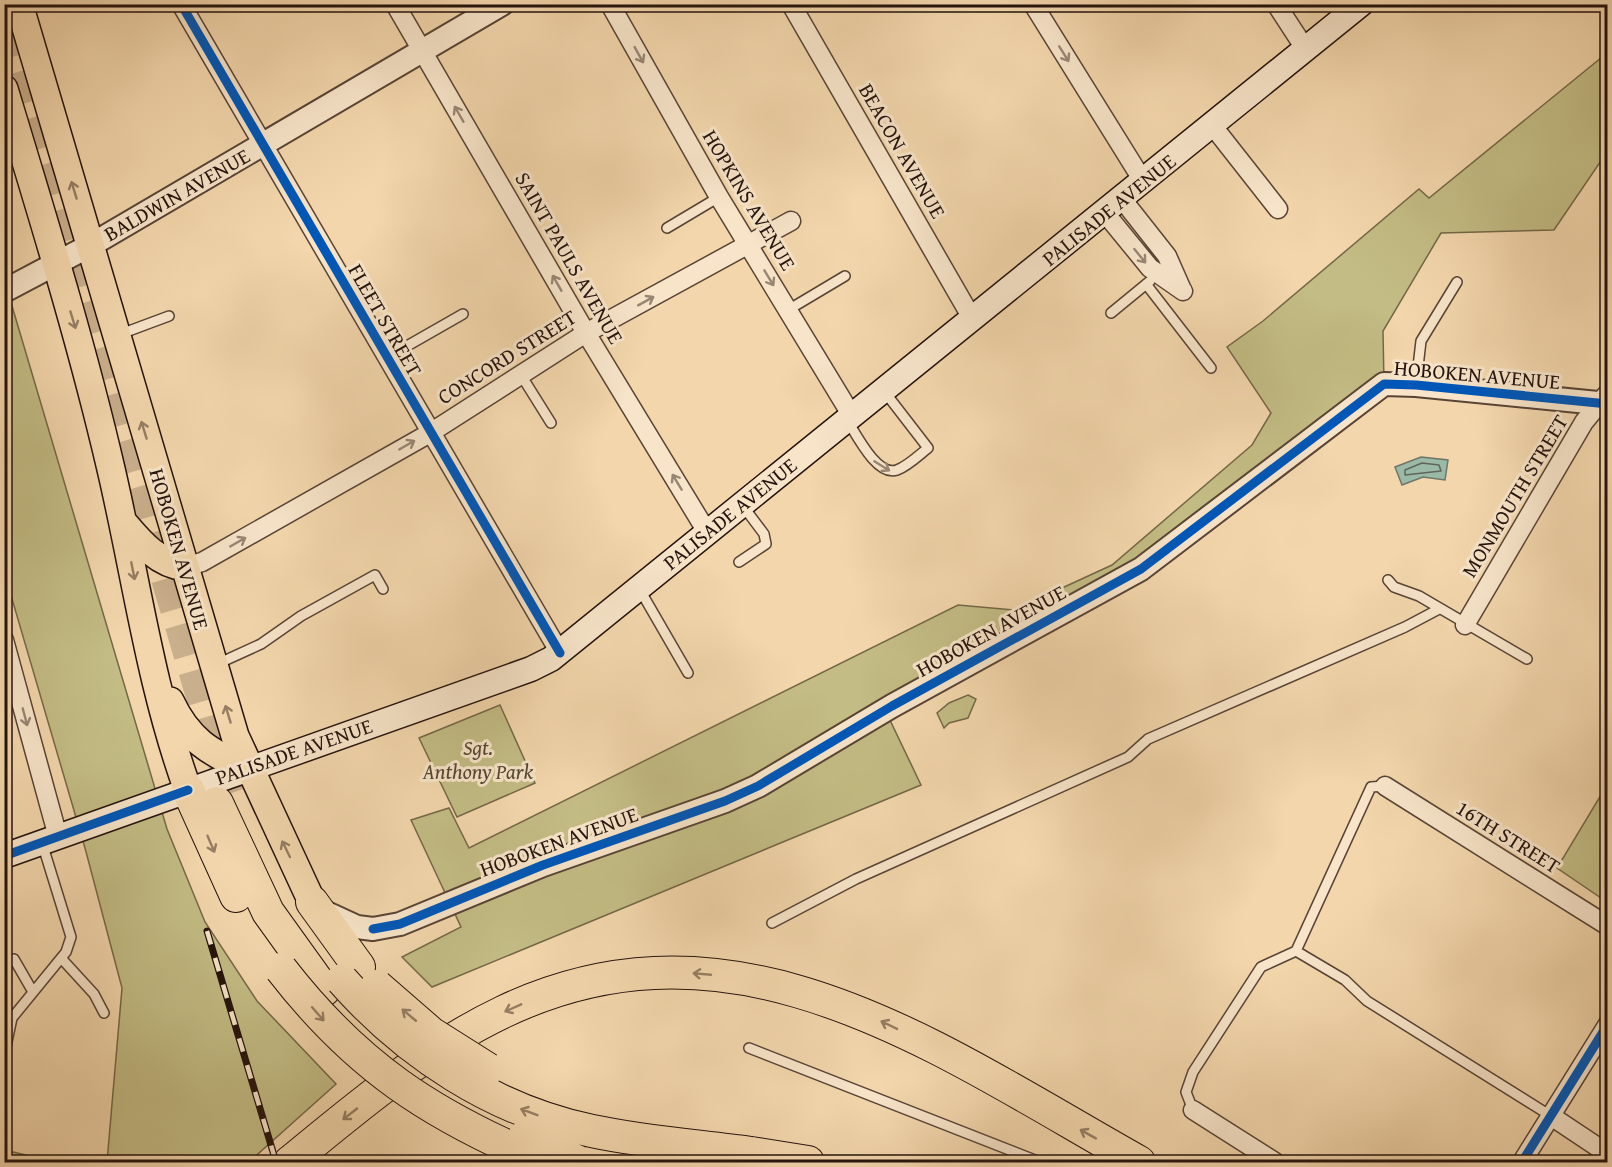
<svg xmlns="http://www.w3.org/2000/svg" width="1612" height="1167" font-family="'Gentium Book Plus',serif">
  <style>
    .green { fill: #c3bc84; stroke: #746848; stroke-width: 1.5 }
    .water { fill: #9bb9a7; stroke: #6c7769; stroke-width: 1.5 }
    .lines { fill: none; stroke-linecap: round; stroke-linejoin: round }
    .shore { stroke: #60665a; stroke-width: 1.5 }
    .motorway-tunnel { stroke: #caaf8c; stroke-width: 32; stroke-dasharray: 32 16; stroke-linecap: butt }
    .service-casing { stroke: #584435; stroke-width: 12 }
    .minor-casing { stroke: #584435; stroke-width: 21 }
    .tertiary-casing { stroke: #584435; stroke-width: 26 }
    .secondary-casing { stroke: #25130d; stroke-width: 27 }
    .primary-casing { stroke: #25130d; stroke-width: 30 }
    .motorway-casing { stroke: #25130d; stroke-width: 34 }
    .service { stroke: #f7e4c9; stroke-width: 9 }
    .minor { stroke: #f7e4c9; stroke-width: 18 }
    .tertiary { stroke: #f7e4c9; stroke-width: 22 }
    .secondary { stroke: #f7e4c9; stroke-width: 24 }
    .primary { stroke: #f3d6ac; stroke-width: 27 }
    .motorway { stroke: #f3d6ac; stroke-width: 32 }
    .rail-casing { stroke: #25130d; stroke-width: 7 }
    .rail { stroke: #f7e4c9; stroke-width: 4.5; stroke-dasharray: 14; stroke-linecap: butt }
    .motorway-bridge-casing { stroke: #25130d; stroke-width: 34; stroke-linecap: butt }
    .motorway-bridge { stroke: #f3d6ac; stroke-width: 32 }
    .cycleway-casing { stroke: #f7e4c9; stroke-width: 13 }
    .cycleway { stroke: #0057b8; stroke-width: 9 }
    .oneway { stroke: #988674 }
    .oneway2 { stroke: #967e64 }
    .labels { text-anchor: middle; stroke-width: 6; stroke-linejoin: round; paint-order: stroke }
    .street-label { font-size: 21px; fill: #25130d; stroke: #f7e4c9 }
    .park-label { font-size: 21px; font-style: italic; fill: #544631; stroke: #f7e4c9 }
  </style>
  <rect width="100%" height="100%" fill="#f3d6ac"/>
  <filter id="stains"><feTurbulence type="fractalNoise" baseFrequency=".00333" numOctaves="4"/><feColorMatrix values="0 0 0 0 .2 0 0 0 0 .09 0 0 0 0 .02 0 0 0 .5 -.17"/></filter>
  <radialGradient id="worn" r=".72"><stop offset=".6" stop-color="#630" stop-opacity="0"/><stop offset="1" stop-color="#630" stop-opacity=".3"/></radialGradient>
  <path class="green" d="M1607 53V152L1554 230 1441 233 1383 331 1384 384 1097 600 889 718 921 785 432 987 402 957 461 927 411 820 449 808 469 848 958 605 1014 610 1112 565 1252 445 1271 413 1227 347 1263 321 1419 189 1429 198Z
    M4 279 167 829 205 922 257 1001 336 1084 249 1162H107L122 988 85 848 5 575Z
    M968 695 976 699 968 718 949 723 944 728 937 713 949 703Z
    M500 705 535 783 457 817 419 738Z
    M1607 785 1608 902H1607L1557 868Z
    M13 1152 56 1162H5V1156Z"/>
  <path class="water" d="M1421 457 1448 460 1445 480 1423 477 1402 485 1395 467Z"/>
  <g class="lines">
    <path class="shore" d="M1422 463 1439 465 1441 471 1405 475V470Z"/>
    <path class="motorway-tunnel" d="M4 26 208 717 235 795"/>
    <g class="service-casing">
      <path id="service" d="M667 228 719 197
        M1146 284 1211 368
        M788 310 845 276
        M1111 313 1150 281
        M118 335 169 316
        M386 358 463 314
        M521 375 551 423
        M1416 384 1421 341 1457 282
        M847 420C856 434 877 477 897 470 908 466 919 455 928 448L884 391
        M739 562 766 544 764 534 743 506
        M1388 580 1394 587 1419 596 1527 659
        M640 590 688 673
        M215 665 261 644 301 616 375 575 383 589
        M772 923 856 879 1128 757 1148 739 1405 627 1439 609
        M1296 951 1345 980 1367 1001 1551 1116
        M61 958 94 994 104 1013
        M14 959 33 992
        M749 1048 1040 1162
        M4 1056 12 1018 66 952 71 937 42 843
        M1193 1110 1186 1092 1193 1072 1261 967 1296 951 1371 787 1385 786
        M1594 1162 1602 1150"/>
    </g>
    <g class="minor-casing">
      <path id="minor" d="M181 4 560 653
        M395 4 586 333 707 532
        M610 4 719 197 852 416
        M791 4 973 320
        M1033 4 1143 181
        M1276 4 1306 50
        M1212 125 1278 209
        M1122 199 1167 256 1182 290
        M1105 213 1150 268 1183 291
        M185 567 202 562 430 433 586 333 791 221
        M1465 625 1584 422 1607 394
        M4 640 58 837
        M1385 786 1608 926
        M1193 1110 1275 1162
        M1551 1116 1608 1154
        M1522 1162 1608 1024"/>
    </g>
    <g class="tertiary-casing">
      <path id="tertiary" d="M4 291 91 245 502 4
        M320 910 357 927 373 929 400 924 543 865 725 801 758 786 892 706 1141 569 1384 384 1416 385 1608 404"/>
    </g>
    <g class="secondary-casing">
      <path id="secondary" d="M4 856 531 669 551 659 1361 4"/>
    </g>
    <g class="primary-casing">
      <path id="primary" d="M19 4 235 736 312 902
        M4 89C42 215 81 340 111 469 136 576 150 686 188 790
        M123 522C140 542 158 564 185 567
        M170 701C188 740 210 753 248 769"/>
    </g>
    <g class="motorway-casing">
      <path id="motorway" d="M188 790 236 896
        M217 803 268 912 324 990
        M312 902 359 967
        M751 1153 808 1162
        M290 1162C356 1108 425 1049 503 1012 737 900 941 1051 1139 1162"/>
    </g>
    <use href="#service" class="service"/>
    <use href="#minor" class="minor"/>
    <use href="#tertiary" class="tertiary"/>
    <use href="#secondary" class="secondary"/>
    <use href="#primary" class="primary"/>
    <use href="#motorway" class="motorway"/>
    <g class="rail-casing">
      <path id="rail" d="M207 931 276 1162"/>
    </g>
    <use href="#rail" class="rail"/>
    <g class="motorway-bridge-casing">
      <path id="motorway-bridge" d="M281 969C356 1066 431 1115 543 1162
        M342 980C407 1054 495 1111 592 1131 644 1142 699 1146 751 1153
        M377 986 431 1033 488 1069
        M524 1137 579 1162"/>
    </g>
    <use href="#motorway-bridge" class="motorway-bridge"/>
    <g class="cycleway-casing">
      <path id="cycleway" d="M181 4 560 653
        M4 856 188 790
        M373 929 400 924 543 865 725 801 758 786 892 706 1141 569 1384 384 1416 385 1608 404
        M1522 1162 1608 1024"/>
    </g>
    <use href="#cycleway" class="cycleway"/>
  </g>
  <defs><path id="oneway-shaft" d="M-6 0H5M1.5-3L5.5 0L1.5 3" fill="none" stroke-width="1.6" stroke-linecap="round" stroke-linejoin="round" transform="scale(1.5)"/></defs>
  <g class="oneway">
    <use href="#oneway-shaft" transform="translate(1064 54) rotate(58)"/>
    <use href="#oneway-shaft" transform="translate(639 55) rotate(61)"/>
    <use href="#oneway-shaft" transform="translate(459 114) rotate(-120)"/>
    <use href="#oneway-shaft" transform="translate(1140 256) rotate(51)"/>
    <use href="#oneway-shaft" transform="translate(769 278) rotate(59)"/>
    <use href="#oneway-shaft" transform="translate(557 283) rotate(-120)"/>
    <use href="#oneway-shaft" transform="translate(646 301) rotate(-29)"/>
    <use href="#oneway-shaft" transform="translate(407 445) rotate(-30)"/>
    <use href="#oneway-shaft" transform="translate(882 466) rotate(32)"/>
    <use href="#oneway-shaft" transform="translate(677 482) rotate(-121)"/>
    <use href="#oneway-shaft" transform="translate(238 542) rotate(-30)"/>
    <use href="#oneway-shaft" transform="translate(25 717) rotate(75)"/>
  </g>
  <g class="oneway2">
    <use href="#oneway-shaft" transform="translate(74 190) rotate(-107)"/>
    <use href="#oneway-shaft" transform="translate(73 320) rotate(73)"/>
    <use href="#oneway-shaft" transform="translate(144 430) rotate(-107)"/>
    <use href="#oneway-shaft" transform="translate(133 571) rotate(79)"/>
    <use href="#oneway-shaft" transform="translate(228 714) rotate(-107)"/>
    <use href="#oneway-shaft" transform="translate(211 844) rotate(67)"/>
    <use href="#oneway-shaft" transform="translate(286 849) rotate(-116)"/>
    <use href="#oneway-shaft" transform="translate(702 974) rotate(-175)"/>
    <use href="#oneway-shaft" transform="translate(513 1008) rotate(156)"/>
    <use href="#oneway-shaft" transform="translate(318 1014) rotate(49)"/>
    <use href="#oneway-shaft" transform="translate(409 1015) rotate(-140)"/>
    <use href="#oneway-shaft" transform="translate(889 1025) rotate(-154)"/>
    <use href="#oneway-shaft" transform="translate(529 1112) rotate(-159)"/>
    <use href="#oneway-shaft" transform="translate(350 1114) rotate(142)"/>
    <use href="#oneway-shaft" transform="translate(1088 1134) rotate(-151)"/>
  </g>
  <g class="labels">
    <g class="street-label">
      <text transform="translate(902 151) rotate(60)" y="7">BEACON AVENUE</text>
      <text transform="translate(177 195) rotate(-30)" y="7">BALDWIN AVENUE</text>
      <text transform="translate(749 200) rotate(59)" y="7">HOPKINS AVENUE</text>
      <text transform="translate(1109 210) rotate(-39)" y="7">PALISADE AVENUE</text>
      <text transform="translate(569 258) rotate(60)" y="7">SAINT PAULS AVENUE</text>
      <text transform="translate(385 320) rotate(60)" y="7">FLEET STREET</text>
      <text transform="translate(507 357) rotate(-32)" y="7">CONCORD STREET</text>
      <text transform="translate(1477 375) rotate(5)" y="7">HOBOKEN AVENUE</text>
      <text transform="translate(1515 496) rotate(-59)" y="7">MONMOUTH STREET</text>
      <text transform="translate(730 514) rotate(-39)" y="7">PALISADE AVENUE</text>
      <text transform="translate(179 549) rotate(74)" y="7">HOBOKEN AVENUE</text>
      <text transform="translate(991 631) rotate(-29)" y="7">HOBOKEN AVENUE</text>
      <text transform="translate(294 752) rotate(-19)" y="7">PALISADE AVENUE</text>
      <text transform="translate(1508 837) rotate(32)" y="7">16TH STREET</text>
      <text transform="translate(559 842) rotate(-20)" y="7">HOBOKEN AVENUE</text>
    </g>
    <g class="park-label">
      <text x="478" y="755">Sgt.<tspan x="478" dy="24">Anthony Park</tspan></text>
    </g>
  </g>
  <rect width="1612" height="1167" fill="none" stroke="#f3d6ac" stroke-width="24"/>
  <rect x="6" y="6" width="1600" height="1155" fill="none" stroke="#25130d" stroke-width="3"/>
  <rect x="12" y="12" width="1588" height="1143" fill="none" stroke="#25130d" stroke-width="1.5"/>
  <rect width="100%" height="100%" filter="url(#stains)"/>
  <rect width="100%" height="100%" fill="url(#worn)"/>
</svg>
